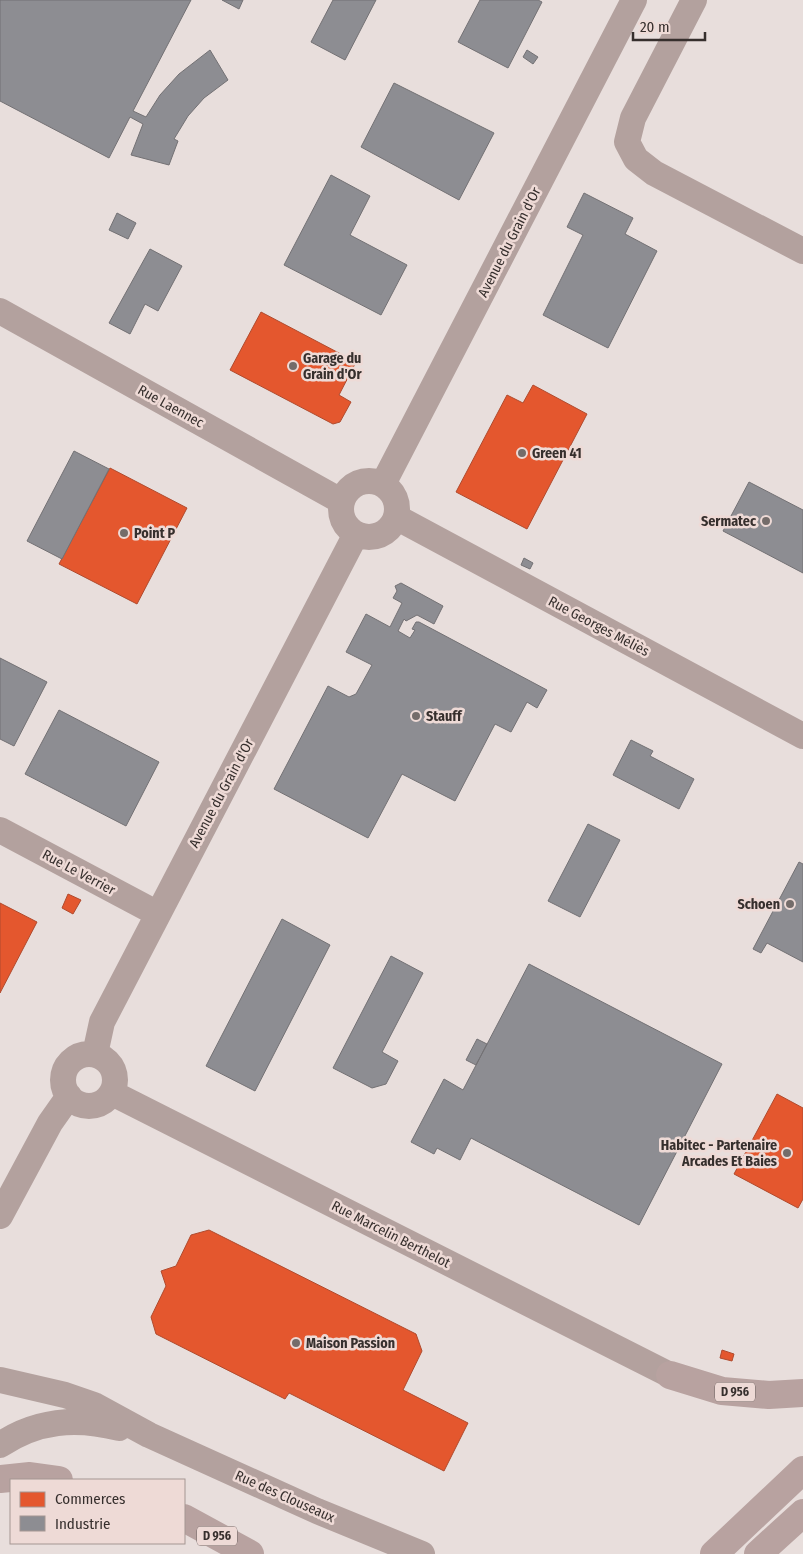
<svg xmlns="http://www.w3.org/2000/svg" width="803" height="1554" font-family="'Fira Sans Condensed',sans-serif">
  <style>
    .shops { fill: #e4572e; stroke: #b04b2e }
    .industry { fill: #8d8d92; stroke: #737174 }
    .lines { fill: none; stroke-linecap: round; stroke-linejoin: round }
    .minor { stroke: #b3a19e; stroke-width: 26 }
    .highway { stroke: #b8a2a0; stroke-width: 28 }
    .poi-dot { fill: #746c6a; stroke: #eedad6; stroke-width: 2 }
    .labels { text-anchor: middle; stroke-width: 5; stroke-linejoin: round; paint-order: stroke }
    .shield { fill: #eedad6; stroke: #6d6260; stroke-width: 1 }
    .shield-label { font-size: 12px; font-weight: bold; fill: #362f2d }
    .street-label { font-size: 14px; fill: #362f2d; stroke: #eedad6 }
    .poi-label { font-size: 14px; font-weight: bold; fill: #362f2d; stroke: #eedad6; text-anchor: start }
  </style>
  <rect width="100%" height="100%" fill="#e8dedc"/>
  <path class="shops" d="M261 312 356 362 339 395 351 402 340 422 333 424 230 370Z
    M533 385 587 414 527 529 456 492 507 395 523 403Z
    M110 468 187 508 137 604 59 564Z
    M68 894 81 900 73 914 62 908Z
    M0 903 37 922 0 993Z
    M777 1094 803 1108V1199L798 1208 734 1174Z
    M209 1230 416 1334 422 1351 403 1390 468 1423 444 1471 289 1393 285 1399 156 1334 151 1317 166 1286 161 1271 176 1266 191 1235Z
    M722 1350 734 1354 732 1361 720 1358Z"/>
  <path class="industry" d="M0 0H191L133 111 146 117 160 95 179 74 210 50 228 80 204 98 188 116 174 139 178 141 169 165 131 155 143 124 130 117 109 158 0 101Z
    M222 0H243L239 9Z
    M333 0H376L345 60 311 42Z
    M480 0H538L542 2 508 68 458 42Z
    M527 50 538 57 533 64 523 57Z
    M394 83 494 133 459 200 361 147Z
    M331 175 370 196 350 235 407 265 381 315 284 265Z
    M584 193 633 218 625 234 657 251 608 348 543 315 583 235 567 227Z
    M117 213 136 223 128 239 109 230Z
    M150 249 182 266 158 311 145 304 130 334 109 323Z
    M74 451 109 469 62 559 27 541Z
    M749 482 803 510V573L723 531Z
    M524 558 533 563 530 569 521 565Z
    M401 583 443 606 434 624 417 615 406 621 404 619 398 631 410 638 415 630 412 629 416 622H419L547 690 537 708 527 702 511 732 495 724 455 801 402 774 368 838 274 789 328 686 349 697 356 694 372 665 346 652 366 614 390 627 402 603 393 598 397 591 395 586Z
    M0 658 47 682 14 746 0 739Z
    M59 710 159 762 126 826 25 774Z
    M631 740 653 751 650 756 694 779 679 809 613 775Z
    M588 824 620 840 580 917 548 901Z
    M799 862 803 864V962L767 943 761 953 753 949Z
    M282 919 330 945 255 1091 206 1066Z
    M391 956 423 973 382 1052 398 1061 386 1084 372 1088 333 1068Z
    M529 964 722 1064 639 1225 471 1138 460 1160 437 1148 434 1154 411 1142 444 1079 463 1090Z
    M477 1039 487 1044 476 1065 466 1060Z"/>
  <g class="lines">
    <path class="minor" d="M694 0 633 118 627 142 636 159 654 173 803 251
      M0 311 341 501
      M341 509a28 28 0 1 1 56 0a28 28 0 1 1-56 0Z
      M383 484 634 0
      M396 517 803 736
      M0 830 158 914
      M95 1054 102 1022 356 534
      M63 1080a26 26 0 1 1 52 0a26 26 0 1 1-52 0Z
      M112 1093 670 1375
      M0 1216 50 1123 69 1096
      M0 1380 65 1395 94 1405 149 1435 317 1511 422 1554
      M0 1445C37 1420 76 1417 119 1428"/>
    <path class="highway" d="M670 1375 722 1391 769 1395 803 1393
      M0 1479 30 1476 59 1480
      M184 1518 250 1554
      M714 1554 803 1470
      M758 1554 803 1513"/>
  </g>
  <g class="poi-dot">
    <circle cx="293" cy="366" r="5"/>
    <circle cx="522" cy="453" r="5"/>
    <circle cx="766" cy="521" r="5"/>
    <circle cx="124" cy="533" r="5"/>
    <circle cx="416" cy="716" r="5"/>
    <circle cx="790" cy="904" r="5"/>
    <circle cx="787" cy="1153" r="5"/>
    <circle cx="296" cy="1343" r="5"/>
  </g>
  <g class="labels">
    <g class="shield">
      <rect x="715" y="1382.5" width="40" height="19" rx="4"/>
      <rect x="197" y="1526.5" width="40" height="19" rx="4"/>
    </g>
    <g class="shield-label">
      <text x="735" y="1396">D 956</text>
      <text x="217" y="1540">D 956</text>
    </g>
    <g class="street-label">
      <text transform="translate(509 242) rotate(-63)" y="5">Avenue du Grain d'Or</text>
      <text transform="translate(171 406) rotate(29)" y="5">Rue Laennec</text>
      <text transform="translate(599 626) rotate(28)" y="5">Rue Georges Méliès</text>
      <text transform="translate(221 793) rotate(-62)" y="5">Avenue du Grain d'Or</text>
      <text transform="translate(79 872) rotate(28)" y="5">Rue Le Verrier</text>
      <text transform="translate(391 1234) rotate(27)" y="5">Rue Marcelin Berthelot</text>
      <text transform="translate(285 1496) rotate(24)" y="5">Rue des Clouseaux</text>
    </g>
    <g class="poi-label">
      <text x="303" y="363">Garage du<tspan x="303" dy="16">Grain d'Or</tspan></text>
      <text x="532" y="458">Green 41</text>
      <text x="756" y="526" text-anchor="end">Sermatec</text>
      <text x="134" y="538">Point P</text>
      <text x="426" y="721">Stauff</text>
      <text x="780" y="909" text-anchor="end">Schoen</text>
      <text x="777" y="1150" text-anchor="end">Habitec - Partenaire<tspan x="777" dy="16">Arcades Et Baies</tspan></text>
      <text x="306" y="1348">Maison Passion</text>
    </g>
  </g>
  <rect x="10" y="1479" width="175" height="65" fill="#eedad6" stroke="#a49692"/>
  <rect x="20" y="1492" width="25" height="15" fill="#e4572e" stroke="#a49692"/>
  <text x="55" y="1504" font-size="15" fill="#362f2d">Commerces</text>
  <rect x="20" y="1516" width="25" height="15" fill="#8d8d92" stroke="#a49692"/>
  <text x="55" y="1529" font-size="15" fill="#362f2d">Industrie</text>
  <path d="M633 32v8h72v-8" fill="none" stroke="#362f2d" stroke-width="2.5"/>
  <text x="640" y="32" font-size="15" fill="#362f2d" stroke="#eedad6" stroke-width="4" paint-order="stroke">20 m</text>
</svg>
